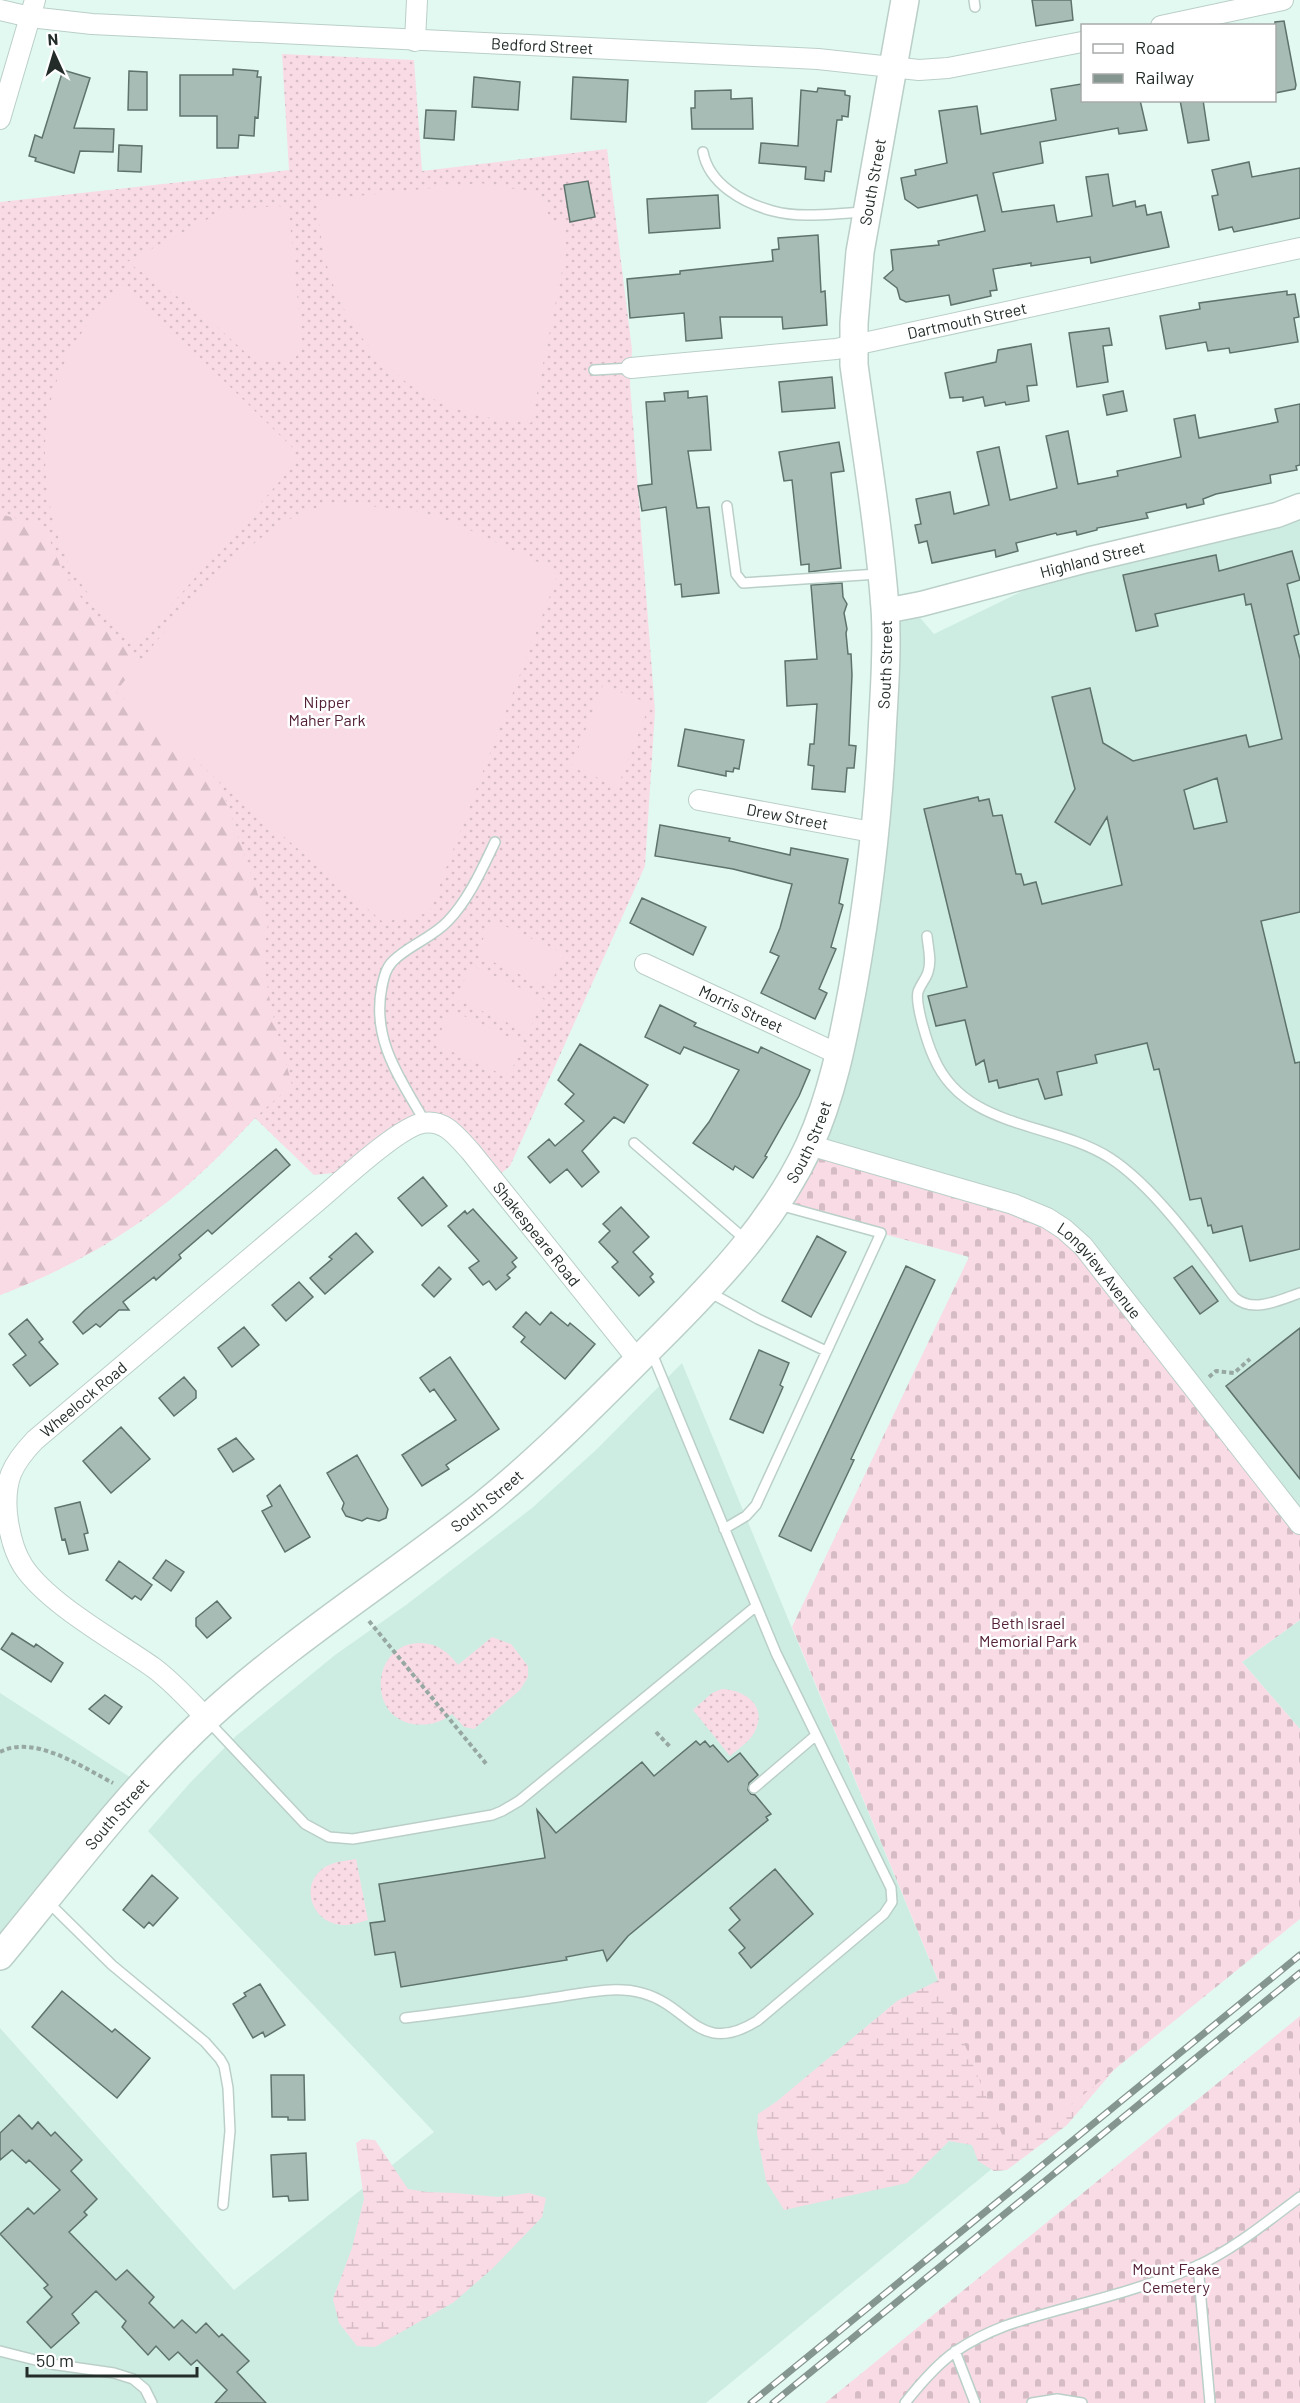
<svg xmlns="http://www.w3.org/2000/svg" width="1300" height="2403" font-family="Barlow,sans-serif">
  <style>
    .built { fill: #ceede2 }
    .grass { fill: url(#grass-dots) }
    .forest { fill: url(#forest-firs) }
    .wetland { fill: url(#wetland-marsh) }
    .cemetery { fill: url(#cemetery-stones) }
    .pitch { fill: #f9dbe6 }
    .building { fill: #a6bcb4; stroke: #5f736d; stroke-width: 1.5; fill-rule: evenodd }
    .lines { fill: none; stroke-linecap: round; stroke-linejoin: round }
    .service-casing { stroke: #bacfc8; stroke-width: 12 }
    .minor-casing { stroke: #bacfc8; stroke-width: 22 }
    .tertiary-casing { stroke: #bacfc8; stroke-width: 27 }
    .secondary-casing { stroke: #bacfc8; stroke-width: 30 }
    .path { stroke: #97a8a2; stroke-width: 4; stroke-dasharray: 4.5 3; stroke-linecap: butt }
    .service { stroke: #fff; stroke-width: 9 }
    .minor { stroke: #fff; stroke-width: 20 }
    .tertiary { stroke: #fff; stroke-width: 24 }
    .secondary { stroke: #fff; stroke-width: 27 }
    .rail-casing { stroke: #859590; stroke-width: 7 }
    .rail { stroke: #fff; stroke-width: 4.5; stroke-dasharray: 14; stroke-linecap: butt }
    .labels { text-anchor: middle; stroke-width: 5; stroke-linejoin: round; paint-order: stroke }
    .street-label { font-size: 16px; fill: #232c29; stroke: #fff }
    .park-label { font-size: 16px; fill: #532037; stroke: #fff }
  </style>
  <defs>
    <pattern id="grass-dots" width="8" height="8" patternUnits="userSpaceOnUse" patternTransform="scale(1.5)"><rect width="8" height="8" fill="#f9dbe6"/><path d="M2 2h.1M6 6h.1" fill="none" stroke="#d5bcc5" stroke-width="1.8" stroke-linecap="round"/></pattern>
    <pattern id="forest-firs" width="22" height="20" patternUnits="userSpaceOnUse" patternTransform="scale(1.5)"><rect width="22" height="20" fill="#f9dbe6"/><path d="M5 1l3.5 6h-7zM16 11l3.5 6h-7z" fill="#d5bcc5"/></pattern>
    <pattern id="wetland-marsh" width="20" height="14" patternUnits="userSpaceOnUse" patternTransform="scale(1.5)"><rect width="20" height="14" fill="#f9dbe6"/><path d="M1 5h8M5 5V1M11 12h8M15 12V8" fill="none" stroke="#d5bcc5"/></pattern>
    <pattern id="cemetery-stones" width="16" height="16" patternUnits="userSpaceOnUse" patternTransform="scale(1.5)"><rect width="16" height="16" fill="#f9dbe6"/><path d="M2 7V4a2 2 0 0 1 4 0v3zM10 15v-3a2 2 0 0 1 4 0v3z" fill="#d5bcc5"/></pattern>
  </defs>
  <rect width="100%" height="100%" fill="#e2f9f1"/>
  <path class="built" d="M1300 506V1524L1083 1246 809 1145 849 1011 885 611 910 606 934 634 1087 560Z
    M682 1363 1010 2154 706 2403H0V2028L234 2290 434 2132 148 1831 189 1784 236 1736 335 1655 406 1605 532 1508 597 1449Z
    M1300 1620V1729L1242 1662Z
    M0 1693 142 1785 0 1956Z"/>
  <path class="grass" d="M282 54 414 60 422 171 607 149 632 350 630 384 655 711 645 866 510 1166 493 1180 433 1123 353 1171 314 1175 255 1118C224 1151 192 1185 154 1212 107 1247 55 1274 0 1295V202L289 170Z
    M492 1637 511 1644 528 1666V1677L520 1690 474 1729 464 1727 452 1714C440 1723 428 1726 413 1724 366 1716 372 1643 420 1643 437 1643 448 1652 458 1665Z
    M722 1689C745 1690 769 1706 754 1733 749 1742 738 1749 730 1756L693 1710 712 1693Z
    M356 1859 368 1920C358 1923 346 1927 336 1924 312 1919 301 1887 321 1870 330 1862 344 1861 356 1859Z"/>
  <path class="forest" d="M0 514 44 526 60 565 97 622 140 661 116 692 219 781 268 924C257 978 279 1034 292 1085 280 1096 266 1107 254 1119 238 1135 223 1153 206 1168 145 1223 77 1266 0 1295Z"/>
  <path class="wetland" d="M965 1967 1119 2064 1067 2125 1007 2170 994 2171 978 2161 972 2145 949 2141 907 2183 784 2210 766 2181 757 2133 758 2114 776 2102 897 2001Z
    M362 2139 375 2140 408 2189 426 2192 456 2193 498 2197 529 2193 546 2198 542 2217 493 2268 454 2302 375 2347 357 2346 339 2323 333 2299 352 2248 364 2199 356 2143Z"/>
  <path class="cemetery" d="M809 1145 1064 1229 1300 1524V1620L1242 1662 1300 1729V1919L1010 2154 792 1627 969 1257 776 1205Z
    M1300 2016V2403H825Z"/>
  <path class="pitch" d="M480 183 533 192 548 208 547 218 565 224 566 252 531 423C514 421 497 420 481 416 381 394 316 299 319 200Z
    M279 206 289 213 302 343 295 359 255 361 204 315 127 262 225 210Z
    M123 283 293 448 294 465 136 645C114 623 92 602 76 576 42 521 34 427 62 368 77 335 98 308 123 283Z
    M332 504 371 506 418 512 453 522 559 572 429 913 383 922 116 692C165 629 226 553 297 515 307 509 321 507 332 504Z
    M603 685 650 704 618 786 571 767Z
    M492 920 564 954 549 988 476 954Z
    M471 965 544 999 528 1032 456 999Z
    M451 1010 524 1044 508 1077 435 1044Z"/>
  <path class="building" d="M1032 0H1071L1073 20 1036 26Z
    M1284 21 1296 85 1295 89 1275 93V22Z
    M233 69 258 71 257 77H261L258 118 255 117 254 136 239 135 238 148H217V116H180V75H233Z
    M63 70 90 78 74 128 114 129 113 152 80 151 74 173 35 161 36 158 29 156 35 135 42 138Z
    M129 71 147 72V110H128Z
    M474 77 520 82 518 110 472 107Z
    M573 77 628 80 626 122 571 119Z
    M1081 84 1083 100H1140L1147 130 1119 134 1118 128 1040 142 1043 163 993 173 1002 212 1054 205 1057 222 1092 216 1086 177 1108 174 1113 206 1135 201 1136 207 1145 205 1147 215 1161 212 1169 247 1091 263 1090 257 1031 266V263L993 269 997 290 990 291 991 296 951 305 949 295 906 302 900 299 897 288 884 278 893 270 891 250 939 245 938 241 985 231 977 195 918 208 905 199 901 178 916 175 915 170 947 163 939 111 977 106 981 134 1056 120 1051 89Z
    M818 88 845 91V95L850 96 848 117 842 116V120H837L831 172 825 171 824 181 805 179 806 167 759 163 761 143 798 146 801 90 817 92Z
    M731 90V99L752 98 753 129H692L691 108H695V91Z
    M1180 100H1203L1209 140 1188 143Z
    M426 110 456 111 454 140 424 138Z
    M119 145 142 146 141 172 118 171Z
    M1249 162 1252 177 1300 168V218L1234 232 1232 227 1219 230 1212 196 1218 195 1212 170Z
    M588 181 595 217 570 222 564 185Z
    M718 195 720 228 649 233 647 199Z
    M818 235 821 292 825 291 827 325 783 329 782 317H720L722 338 686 341 684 313 630 318 627 279 680 274V271L773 261 772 250 779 249 778 238Z
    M1287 291V295L1295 294 1299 317 1294 318 1298 342 1230 353 1229 348 1208 351 1206 342 1166 349 1160 316 1200 309 1199 303Z
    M1109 328 1112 345 1103 346 1108 382 1077 387 1069 333Z
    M1031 344 1037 385 1027 386 1029 401 1006 405 1005 402 985 406 983 397 963 401V397L950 398 945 373 996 362 998 350Z
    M832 377 835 408 782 412 779 382Z
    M688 391V398L707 396 711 450 688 451 697 508 709 507 719 593 682 597 681 584 675 585 666 507 642 511 638 486 652 484 646 402 665 401 664 393Z
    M1123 391 1127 411 1107 415 1103 395Z
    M1300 404V465L1296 466 1297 470 1270 475 1271 483 1216 494 1203 499 1204 504 1187 508 1186 504 1146 513 1148 518 1097 528V530L1077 535 1076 531 1057 535 1056 533 1016 543 1018 551 996 557 995 550 932 563 927 541 919 543 915 525 921 524 916 499 950 492 954 514 989 505 977 452 999 447 1010 500 1057 488 1046 436 1068 431 1078 484 1118 476 1117 471 1181 457 1174 419 1195 415 1199 438 1278 422 1275 409Z
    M839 442 844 471 831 473 841 568 809 572V564L801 565 792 480 784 481 779 452Z
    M1292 551 1300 580 1287 584 1299 634 1294 636 1300 659V912L1261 921 1295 1063 1300 1062V1249L1250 1261 1242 1226 1213 1233 1211 1225 1208 1226 1201 1198 1190 1200 1159 1069 1154 1070 1147 1043 1095 1055 1097 1063 1057 1072 1062 1095 1045 1099 1038 1079 999 1088 997 1080 989 1082 984 1060 976 1065 965 1020 936 1026 928 996 967 987 924 809 978 797 979 801 989 799 993 816 1002 815 1016 874H1021L1024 885 1036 882 1042 904 1122 885 1107 817 1090 845 1055 822 1075 789 1052 697 1090 688 1103 743 1133 761 1246 735 1249 747 1282 739 1251 604 1246 605 1244 594 1155 614 1158 626 1136 631 1123 575 1216 555 1219 571ZM1217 778 1227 822 1194 829 1184 790Z
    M842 583 843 597 847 604 844 613 847 629 846 633 848 654H851L852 675 849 745 856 746 854 768H847L845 792 812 789 814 766 808 765 810 744H814L817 704 787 706 785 661 817 659 811 585Z
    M685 729 744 740 739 769 734 768 733 772 726 771V776L678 766Z
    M660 825 730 838 729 841 790 855 791 848 848 859 839 903 843 905 831 947 836 949 819 989 827 993 815 1019 761 993 779 956 770 952 780 928 792 884 733 869 655 856Z
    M642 898 706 927 693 955 630 923Z
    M660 1005 696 1023 694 1026 758 1053 761 1047 810 1070 799 1096 765 1156 767 1157 753 1178 735 1166 733 1170 693 1143 709 1122 739 1070 684 1047 680 1054 645 1037Z
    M580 1044 648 1085 624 1123 614 1117 582 1151 599 1172 582 1187 567 1169 550 1183 528 1157 549 1139 555 1146 584 1121 565 1104 574 1094 558 1080Z
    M276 1149 290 1165 212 1234 208 1230 179 1255 181 1258 156 1280 154 1277 123 1302 129 1310H119L100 1327 96 1324 83 1334 73 1322 85 1310Z
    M423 1177 447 1206 422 1226 398 1198Z
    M621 1207 649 1237 633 1252 653 1274 650 1277 654 1282 639 1296 612 1267 618 1262 599 1242 610 1231 603 1224Z
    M473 1209 517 1258 512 1262 516 1267 507 1275 510 1278 496 1290 489 1281 483 1285 469 1268 479 1261 448 1226 465 1211 467 1214Z
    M356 1233 373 1252 325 1294 310 1278 332 1259 329 1257Z
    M817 1236 846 1252 811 1317 782 1301Z
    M906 1266 935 1280 851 1459 854 1460 811 1551 779 1536Z
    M1192 1266 1218 1301 1200 1314 1174 1278Z
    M439 1267 451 1279 434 1297 422 1285Z
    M299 1282 313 1297 286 1321 272 1305Z
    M526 1312 540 1325 551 1312 568 1326 570 1323 595 1344 565 1379 521 1342 525 1337 513 1327Z
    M27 1319 43 1339 39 1342 58 1364 30 1386 13 1365 26 1355 9 1334Z
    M244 1327 259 1345 232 1367 218 1348Z
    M1300 1328V1479L1226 1386Z
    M759 1350 789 1363 780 1385 783 1387 763 1433 730 1419Z
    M450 1357 499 1429 446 1465 449 1469 422 1486 402 1455 456 1420 434 1389 430 1392 420 1378Z
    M184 1377 196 1391V1398L174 1416 159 1398Z
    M121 1427 150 1459 111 1493 83 1461Z
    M236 1438 254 1459 233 1472 218 1449Z
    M357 1455 388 1509 386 1518 379 1521 367 1518 362 1521 346 1516 342 1509 344 1503 327 1473Z
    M280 1485 310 1537 285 1552 262 1511 272 1506 267 1496Z
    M80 1502 88 1533 84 1534 88 1550 69 1554 65 1539 62 1540 55 1508Z
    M166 1560 184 1572 171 1591 153 1578Z
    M119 1561 152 1585 141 1600 135 1596 132 1599 106 1580Z
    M217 1601 231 1618 207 1638 196 1626V1618Z
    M12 1633 34 1647 36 1644 63 1663 51 1682 1 1649Z
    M105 1695 122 1707 109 1724 89 1709Z
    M696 1741 700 1745 705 1741 710 1747 713 1745 728 1762 740 1753 758 1775 749 1783 748 1790 751 1794 755 1795 771 1814 766 1817 768 1820 628 1936 607 1961 603 1950 566 1957 567 1960 401 1987 395 1952 375 1955 370 1923 385 1921 379 1884 545 1858 537 1810 556 1833 642 1762 654 1776Z
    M775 1869 813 1914 751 1968 739 1953 745 1948 729 1930 740 1920 730 1908Z
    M152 1875 178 1898 153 1926 149 1922 144 1928 123 1910Z
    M260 1984 285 2025 265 2037 263 2032 253 2038 233 2004 246 1996 244 1993Z
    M62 1991 112 2032 115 2029 150 2058 117 2098 32 2027Z
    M271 2075H304L305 2120H288V2117H272Z
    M19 2115 32 2129 38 2122 51 2136 55 2132 82 2160 71 2171 97 2199 84 2212 87 2215 69 2232 116 2280 127 2270 154 2297 149 2303 174 2328 182 2320 196 2333 206 2323 219 2337 222 2334 249 2361 237 2372 266 2403H215L227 2390 197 2360 191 2365 178 2352 169 2360 156 2346 148 2355 122 2327 126 2321 96 2291 72 2314 79 2323 51 2348 27 2322 52 2297 44 2288 48 2285 0 2234 28 2208 34 2214 60 2190 29 2160 26 2163 12 2150 0 2160V2133Z
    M306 2153 308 2200 289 2201 288 2196 273 2197 271 2155Z"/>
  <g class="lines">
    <g class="service-casing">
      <path id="service" d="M974 0 975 7
        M703 152C709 184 743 203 773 211 802 219 836 213 865 212
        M594 370 631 368
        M727 506 736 574 743 583 878 574
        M927 936C928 947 932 961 928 972 926 979 920 985 918 992 915 1005 928 1045 934 1058 965 1130 1052 1121 1110 1158 1155 1187 1202 1254 1234 1297 1253 1314 1279 1300 1300 1293
        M425 1122C400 1078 371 1040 382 986 384 977 386 968 393 961 409 945 432 938 448 921 469 899 482 869 495 842
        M634 1143 747 1241
        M709 1292 758 1319 826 1351
        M724 1529 746 1516 756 1505 881 1233 779 1205
        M208 1721 305 1824 329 1837 353 1839 492 1815 502 1811 519 1801 755 1607
        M754 1788 815 1736
        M48 1902 112 1965 205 2042 220 2059 224 2066 228 2088 230 2131 223 2205
        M405 2018C454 2012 502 2005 551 1998 579 1994 614 1985 642 1993 691 2006 698 2057 757 2021L884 1914 892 1902 891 1888 776 1653 651 1351
        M1198 2265 1210 2403
        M0 2351 51 2364 114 2373 133 2379 145 2389 152 2403
        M955 2351 975 2403
        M905 2403C920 2384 937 2364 956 2351 992 2327 1022 2320 1062 2309 1107 2297 1155 2284 1197 2266 1234 2249 1268 2221 1300 2197
        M1032 2403 1057 2399 1082 2403"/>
    </g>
    <g class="minor-casing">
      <g id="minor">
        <path id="s1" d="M0 10 30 17 92 24 818 59 919 70 948 68 1082 42"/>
        <path d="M1161 26 1283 0"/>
        <path d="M415 41 417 0"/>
        <path d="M0 119 35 0"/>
        <path id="s2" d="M631 368 836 349 1300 248"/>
        <path id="s3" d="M699 800 877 833"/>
        <path id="s4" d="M645 964 838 1054"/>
        <path id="s5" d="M809 1145 1013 1204 1047 1218 1064 1229 1083 1246 1300 1524"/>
        <path id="s6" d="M207 1719C190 1701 174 1683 154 1668 116 1641 48 1604 23 1566 14 1552 9 1531 7 1514 4 1480 12 1464 35 1440 128 1362 221 1283 314 1204 336 1186 398 1127 423 1123 445 1119 457 1137 471 1152L638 1360"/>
      </g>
    </g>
    <g class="tertiary-casing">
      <g id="tertiary">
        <path id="s7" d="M885 611 921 604 1087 560 1277 515 1300 506"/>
      </g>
    </g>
    <g class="secondary-casing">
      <g id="secondary">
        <path id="s8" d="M0 1956C66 1876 129 1791 205 1720 291 1640 391 1578 483 1505 546 1454 603 1395 660 1338 718 1280 774 1221 809 1146 832 1096 843 1040 853 986 868 902 878 820 882 734 884 693 888 649 885 608 879 527 865 446 854 365V323L860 252 905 0"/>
      </g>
    </g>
    <path class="path" d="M1209 1377 1216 1371 1234 1373 1250 1359
      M369 1621 488 1766
      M656 1732 671 1748
      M0 1752C34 1734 82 1767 113 1783"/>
    <use href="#service" class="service"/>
    <use href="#minor" class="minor"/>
    <use href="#tertiary" class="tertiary"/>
    <use href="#secondary" class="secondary"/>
    <g class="rail-casing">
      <path id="rail" d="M751 2403 1300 1955
        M773 2403 1300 1973"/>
    </g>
    <use href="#rail" class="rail"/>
  </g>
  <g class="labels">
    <g class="street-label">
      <text dy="6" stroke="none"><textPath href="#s1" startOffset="544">Bedford Street</textPath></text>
      <text dy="6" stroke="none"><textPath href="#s8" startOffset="2128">South Street</textPath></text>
      <text dy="6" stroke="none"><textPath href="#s2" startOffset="340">Dartmouth Street</textPath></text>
      <text dy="6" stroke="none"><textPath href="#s7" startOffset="214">Highland Street</textPath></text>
      <text dy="6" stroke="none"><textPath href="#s8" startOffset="1642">South Street</textPath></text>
      <text dy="6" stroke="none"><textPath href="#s3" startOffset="90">Drew Street</textPath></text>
      <text dy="6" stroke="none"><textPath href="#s4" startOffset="106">Morris Street</textPath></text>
      <text dy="6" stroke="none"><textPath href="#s8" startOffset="1156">South Street</textPath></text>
      <text dy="6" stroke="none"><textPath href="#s6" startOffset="1044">Shakespeare Road</textPath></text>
      <text dy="6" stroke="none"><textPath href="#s5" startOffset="324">Longview Avenue</textPath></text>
      <text dy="6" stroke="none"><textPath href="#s6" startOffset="441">Wheelock Road</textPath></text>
      <text dy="6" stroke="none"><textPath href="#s8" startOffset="670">South Street</textPath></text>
      <text dy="6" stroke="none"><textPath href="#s8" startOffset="184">South Street</textPath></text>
    </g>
    <g class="park-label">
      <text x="327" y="708">Nipper<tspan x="327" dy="18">Maher Park</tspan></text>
      <text x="1028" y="1629">Beth Israel<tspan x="1028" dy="18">Memorial Park</tspan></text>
      <text x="1176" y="2275">Mount Feake<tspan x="1176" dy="18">Cemetery</tspan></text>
    </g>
  </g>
  <rect x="1081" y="24" width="195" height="78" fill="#ffffff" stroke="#a7aba9" stroke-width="1.5"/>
  <rect x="1093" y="44" width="30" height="9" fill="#ffffff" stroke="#a7aba9" stroke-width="1.5"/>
  <text x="1135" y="54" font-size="18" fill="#232c29">Road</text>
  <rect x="1093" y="74" width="30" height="9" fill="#859590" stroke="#a7aba9" stroke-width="1.5"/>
  <text x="1135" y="84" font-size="18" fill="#232c29">Railway</text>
  <g transform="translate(54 54) rotate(356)" stroke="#ffffff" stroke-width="4.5" paint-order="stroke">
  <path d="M0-4.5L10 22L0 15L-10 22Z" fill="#232c29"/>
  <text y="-9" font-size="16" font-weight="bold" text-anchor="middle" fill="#232c29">N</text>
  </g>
  <path d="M27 2367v9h170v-9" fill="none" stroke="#232c29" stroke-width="3"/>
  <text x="36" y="2367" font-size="18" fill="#232c29" stroke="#ffffff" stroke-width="4.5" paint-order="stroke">50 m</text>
</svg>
